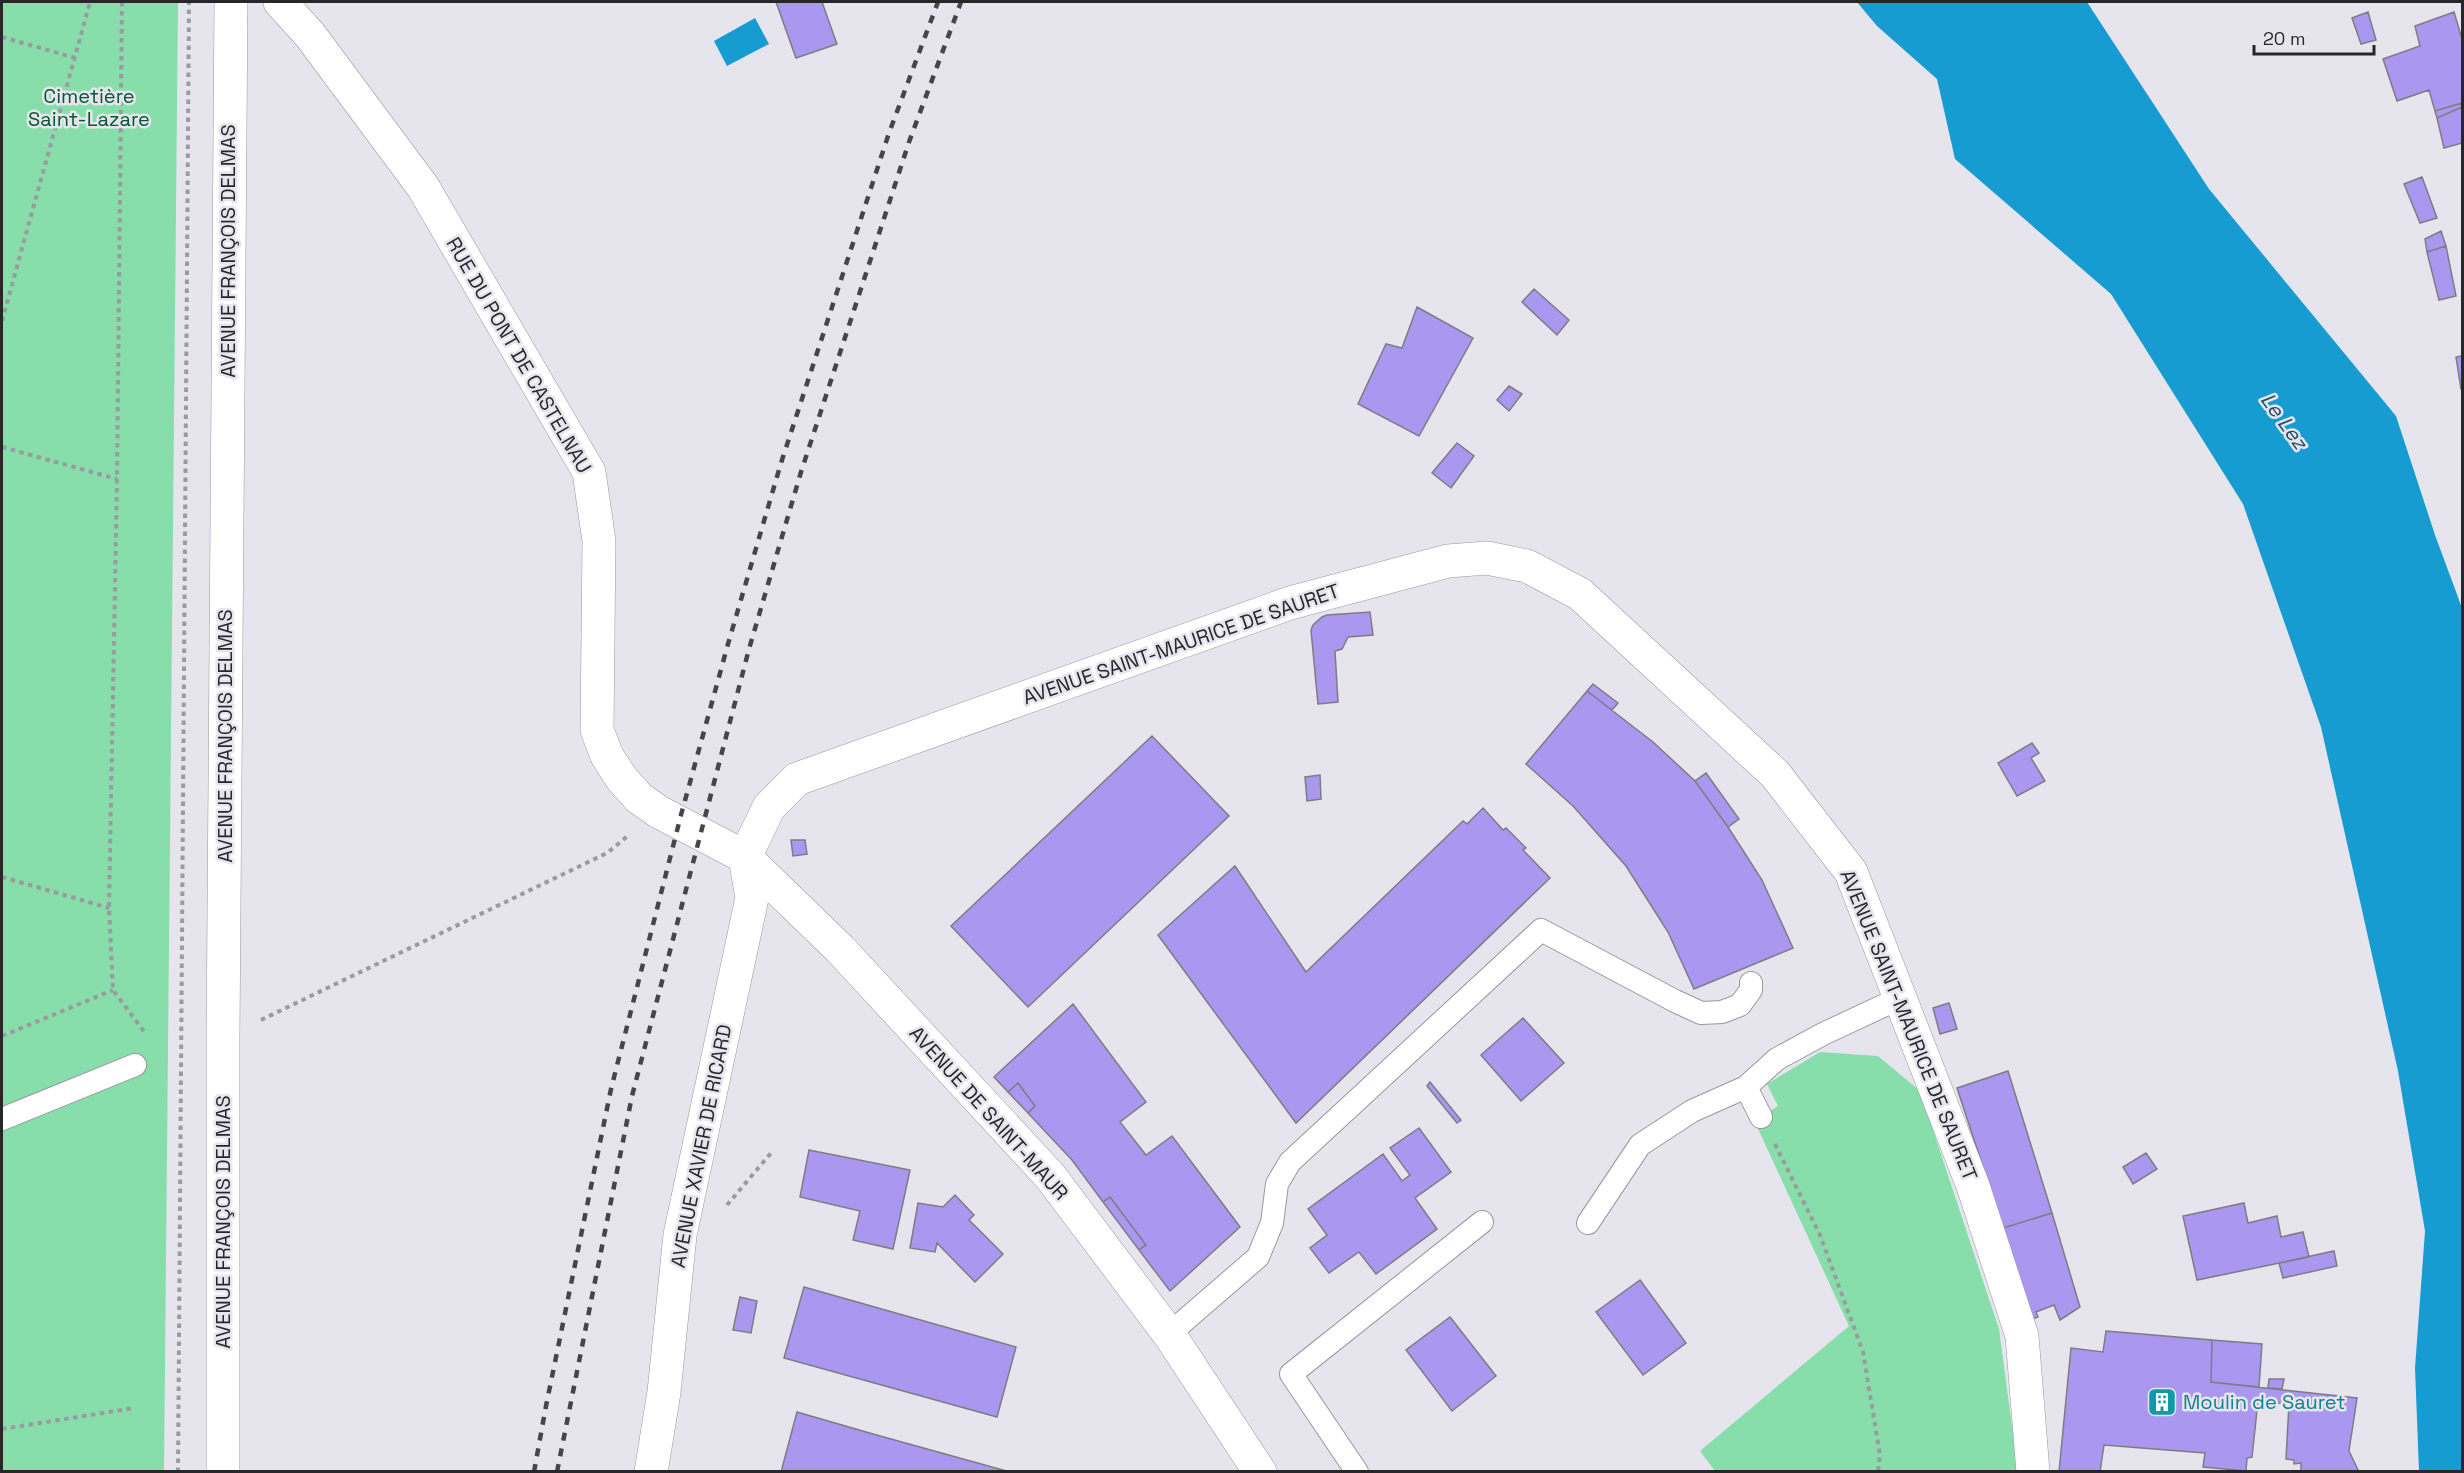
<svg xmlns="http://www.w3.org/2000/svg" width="2464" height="1473" font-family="'Space Grotesk',sans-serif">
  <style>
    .green { fill: #88deaa }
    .water { fill: #169cd0 }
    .building { fill: #a997f0; stroke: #7d7c84; stroke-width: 1.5 }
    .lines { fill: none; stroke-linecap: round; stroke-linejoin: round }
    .lane-casing { stroke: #98979e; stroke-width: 24 }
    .street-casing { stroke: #98979e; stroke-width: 34 }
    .secondary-casing { stroke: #98979e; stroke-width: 34 }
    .path { stroke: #9a9aa0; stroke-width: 4; stroke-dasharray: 4.5 4.5; stroke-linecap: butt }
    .lane { stroke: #fff; stroke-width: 22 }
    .street { stroke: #fff; stroke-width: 33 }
    .secondary { stroke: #fff; stroke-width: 33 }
    .rail { stroke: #46464a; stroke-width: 4.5; stroke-dasharray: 8 8; stroke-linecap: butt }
    .labels { text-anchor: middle; stroke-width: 5; stroke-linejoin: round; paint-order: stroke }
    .park-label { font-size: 20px; fill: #035631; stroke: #e6e5ed }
    .street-label { font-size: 20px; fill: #27272a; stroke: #e6e5ed }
    .culture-label { font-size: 20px; fill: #0d838f; stroke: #e6e5ed; text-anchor: start }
    .water-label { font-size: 21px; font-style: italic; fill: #1d4d63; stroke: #e6e5ed }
  </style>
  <rect width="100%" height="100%" fill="#e6e5ed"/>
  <path class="green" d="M2 2H178L164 1471 2 1472Z
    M1820 1052 1878 1056 1920 1091 1999 1329 2018 1471H1715L1700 1451 1849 1326 1754 1120 1778 1106 1767 1084Z"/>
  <path class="water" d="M1857 2H2087L2209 189 2396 416 2435 535 2462 608V1471H2419L2415 1368 2425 1231 2398 1071 2321 727 2243 504 2111 294 1955 159 1937 79 1877 26Z
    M755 18 769 44 727 66 714 41Z"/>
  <path class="building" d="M776 2H822L837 44 796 58Z
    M2368 12 2376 40 2361 44 2352 18Z
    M2454 12 2462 39V103L2435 111 2429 90 2397 101 2383 59 2420 46 2415 26Z
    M2462 103V107L2437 118 2435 111Z
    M2462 107V143L2444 148 2437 118Z
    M2422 177 2437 218 2420 223 2404 184Z
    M2441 231 2446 246 2427 252 2425 239Z
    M2446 246 2456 296 2439 300 2427 252Z
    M1534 289 1569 320 1557 335 1522 302Z
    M1417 307 1473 338 1419 436 1358 404 1386 344 1402 348Z
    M2462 356V389H2461L2456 357Z
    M1509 386 1522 394 1509 411 1497 400Z
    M1457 443 1474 456 1451 488 1432 473Z
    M1370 612 1373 635 1348 637 1342 649 1335 651 1338 702 1318 704 1311 630 1313 625 1322 617 1327 615Z
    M1593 684 1618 703 1612 710 1587 691Z
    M1587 691 1653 742 1695 781 1728 827 1762 880 1793 948 1694 989 1668 932 1626 866 1573 806 1526 764Z
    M1152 736 1229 816 1028 1007 951 926Z
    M2032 743 2039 753 2031 758 2045 781 2017 796 1998 763Z
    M1706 773 1739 819 1728 827 1695 781Z
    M1320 775 1321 799 1307 801 1305 777Z
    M1483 808 1503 830 1506 828 1526 848 1523 850 1550 878 1296 1123 1158 935 1235 866 1306 972 1463 821 1467 824Z
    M791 840H805L807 854 793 856Z
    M1949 1003 1957 1029 1940 1034 1933 1008Z
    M1073 1004 1146 1102 1120 1122 1146 1155 1172 1136 1240 1227 1170 1291 1139 1250 1146 1245 1110 1197 1103 1202 1072 1160 1028 1113 1035 1106 1018 1083 1008 1092 994 1077Z
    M1523 1018 1564 1063 1521 1101 1481 1055Z
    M2008 1071 2052 1213 2003 1228 1957 1088Z
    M1430 1082 1461 1120 1457 1123 1427 1086Z
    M1018 1083 1035 1106 1028 1113 1008 1092Z
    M1419 1128 1451 1172 1415 1198 1437 1229 1376 1274 1359 1252 1329 1273 1310 1248 1327 1235 1308 1209 1383 1154 1402 1181 1410 1175 1390 1148Z
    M809 1150 910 1170 893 1249 853 1240 860 1211 800 1197Z
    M2146 1153 2157 1169 2133 1184 2123 1167Z
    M955 1195 974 1215 969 1220 1003 1254 975 1282 937 1243 935 1252 910 1248 918 1203 943 1207Z
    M1110 1197 1146 1245 1139 1250 1103 1202Z
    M2244 1203 2248 1223 2277 1216 2281 1237 2303 1232 2309 1257 2197 1280 2183 1216Z
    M2052 1213 2080 1307 2060 1320 2054 1305 2036 1312 2038 1317 2032 1319 2003 1228Z
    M2334 1251 2337 1266 2283 1278 2279 1263Z
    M1640 1280 1686 1343 1643 1375 1596 1312Z
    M804 1287 1016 1347 997 1417 784 1358Z
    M740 1297 757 1301 751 1333 733 1330Z
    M1450 1317 1496 1376 1452 1411 1406 1350Z
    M2106 1331 2212 1340 2211 1382 2357 1398 2349 1451 2359 1472H2301V1463L2294 1464V1460L2286 1459 2289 1404 2258 1401 2252 1457 2247 1458 2246 1471 2203 1467 2205 1453 2104 1445 2100 1472H2059L2071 1348 2103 1352Z
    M2212 1340 2262 1344 2259 1387 2211 1382Z
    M2269 1379H2284L2282 1389 2268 1388Z
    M797 1412 873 1434 1010 1472H781Z"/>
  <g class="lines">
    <g class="lane-casing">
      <path id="lane" d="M1761 1117 1746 1087 1777 1059 1823 1034 1902 997
        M2 1119 135 1065
        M1588 1223 1640 1145 1692 1111 1746 1087
        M1169 1334 1258 1257 1272 1223 1277 1184 1290 1162 1541 930 1675 1001 1701 1013 1722 1012 1740 1005 1751 990V983
        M1357 1472 1291 1374 1482 1222"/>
    </g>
    <g class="street-casing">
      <path id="street" d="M280 2 310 35 423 187 589 472 599 541 597 730 607 756 622 779 639 798 659 812 745 857 840 949 1050 1176 1169 1334 1260 1472
        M745 857 769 807 797 779 1290 603 1448 561 1487 558 1527 566 1580 594 1775 774 1851 872 1973 1186 2022 1336 2033 1472
        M651 1472 664 1392 680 1235 752 898 745 857"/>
    </g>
    <g class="secondary-casing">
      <path id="secondary" d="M223 1472V1039L231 2"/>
    </g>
    <path class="path" d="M122 2 117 479 109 908 113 990 146 1034
      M2 37 75 58
      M2 321 90 2
      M2 447 117 479
      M2 877 109 908
      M261 1020 607 853 629 835
      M2 1036 113 990
      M1775 1144 1820 1235 1863 1352 1880 1455 1878 1472
      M727 1205 771 1153
      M2 1429 134 1408
      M178 1472 189 2"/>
    <use href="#lane" class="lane"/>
    <use href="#street" class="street"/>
    <use href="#secondary" class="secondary"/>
    <path class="rail" d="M534 1472 546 1406 611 1089 681 815 728 644 781 463 889 133 938 2
      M557 1472 632 1096 749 649 801 472 909 142 961 2"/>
  </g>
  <defs>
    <g id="building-square" transform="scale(1.5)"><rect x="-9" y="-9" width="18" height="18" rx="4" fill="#0f9aa8" stroke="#e6e5ed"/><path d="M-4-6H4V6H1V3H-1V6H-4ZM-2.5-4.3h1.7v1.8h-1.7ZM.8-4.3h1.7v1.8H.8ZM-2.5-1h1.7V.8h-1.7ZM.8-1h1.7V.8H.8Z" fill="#fff"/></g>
  </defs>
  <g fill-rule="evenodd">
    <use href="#building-square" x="2162" y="1402"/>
  </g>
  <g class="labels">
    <g class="park-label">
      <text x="89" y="103">Cimetière<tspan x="89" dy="23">Saint-Lazare</tspan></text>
    </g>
    <g class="street-label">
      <text transform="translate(228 251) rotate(-90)" y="7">AVENUE FRANÇOIS DELMAS</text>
      <text transform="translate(519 355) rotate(60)" y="7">RUE DU PONT DE CASTELNAU</text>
      <text transform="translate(1181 644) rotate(-19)" y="7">AVENUE SAINT-MAURICE DE SAURET</text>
      <text transform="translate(225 736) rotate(-90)" y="7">AVENUE FRANÇOIS DELMAS</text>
      <text transform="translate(1909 1025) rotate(68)" y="7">AVENUE SAINT-MAURICE DE SAURET</text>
      <text transform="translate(989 1113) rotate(48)" y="7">AVENUE DE SAINT-MAUR</text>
      <text transform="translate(701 1146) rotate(-79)" y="7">AVENUE XAVIER DE RICARD</text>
      <text transform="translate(223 1222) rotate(-90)" y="7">AVENUE FRANÇOIS DELMAS</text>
    </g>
    <g class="culture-label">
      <text x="2183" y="1409">Moulin de Sauret</text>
    </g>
    <g class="water-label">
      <text transform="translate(2284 421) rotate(54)" y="7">Le Lez</text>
    </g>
  </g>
  <rect width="2464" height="1473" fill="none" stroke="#27272a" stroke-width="6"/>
  <path d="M2254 45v9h120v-9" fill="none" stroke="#27272a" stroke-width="3"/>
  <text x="2263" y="45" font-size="18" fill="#27272a" stroke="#e6e5ed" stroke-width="4.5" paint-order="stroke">20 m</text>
</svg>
